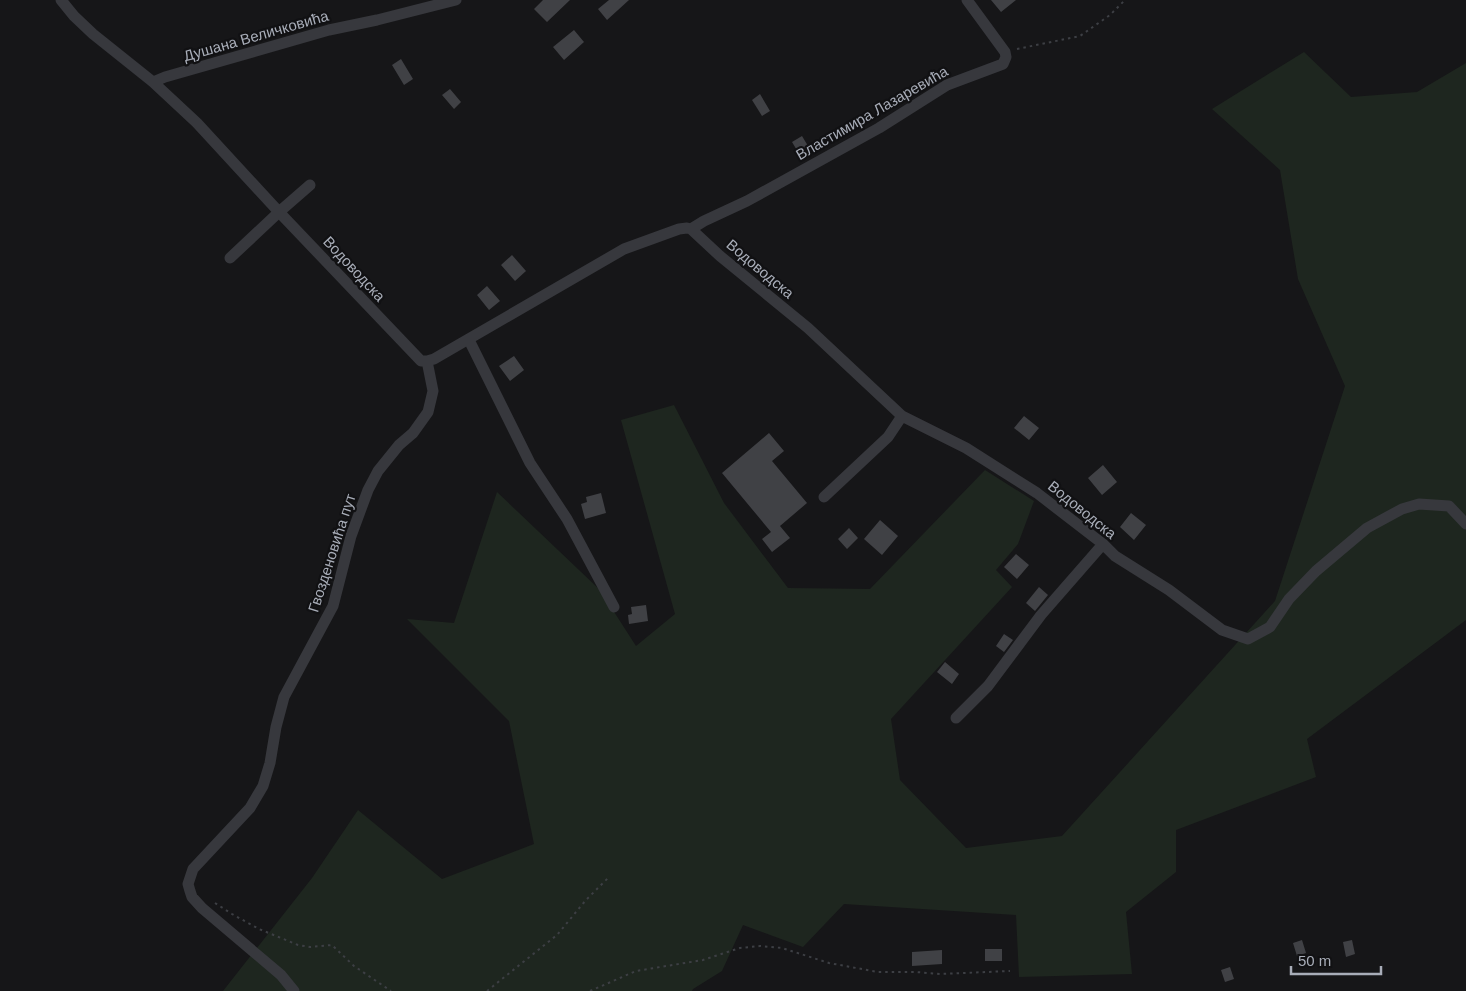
<svg xmlns="http://www.w3.org/2000/svg" width="1466" height="991" font-family="Helvetica,sans-serif">
  <style>
    .green { fill: #1e261f }
    .building { fill: #404145 }
    .lines { fill: none; stroke-linecap: round; stroke-linejoin: round }
    .path { stroke: #3d3f44; stroke-width: 2; stroke-dasharray: 2.5 4; stroke-linecap: butt }
    .minor { stroke: #37383d; stroke-width: 11 }
    .labels { text-anchor: middle; stroke-width: 4.5; stroke-linejoin: round; paint-order: stroke }
    .street-label { font-size: 15px; fill: #a8adb8; stroke: #111113 }
  </style>
  <rect width="100%" height="100%" fill="#161618"/>
  <path class="green" d="M1304 52 1351 97 1417 92 1466 63V620L1307 739 1316 777 1176 830V872L1126 912 1132 974 1019 977 1016 915 844 904 803 947 743 925 722 971 693 989 692 991H223L312 878 358 810 442 879 534 844 509 721 407 619 454 623 497 492 600 590 636 646 675 614 621 420 674 405 724 503 788 588 870 589 985 470 1034 501 1018 544 996 570 1012 587 891 719 900 780 966 848 1062 836 1275 601 1345 386 1298 279 1280 170 1212 109Z"/>
  <path class="building" d="M543 0H570L547 22 534 9Z
    M609 0H629L607 20 598 9Z
    M991 0H1016L1001 12Z
    M574 30 584 42 564 60 553 47Z
    M401 59 413 79 404 85 392 65Z
    M450 89 461 102 454 109 442 95Z
    M760 94 770 111 762 116 752 100Z
    M802 136 811 151 801 157 792 142Z
    M512 255 526 271 515 281 501 265Z
    M487 286 500 301 489 310 477 295Z
    M514 356 524 370 510 381 499 366Z
    M1024 416 1039 428 1029 440 1014 428Z
    M769 433 784 451 772 461 807 503 780 526 790 538 772 552 762 539 771 532 722 473Z
    M1103 465 1117 482 1102 495 1088 478Z
    M601 493 606 513 585 519 581 504 587 502 586 497Z
    M1131 513 1146 525 1134 540 1120 527Z
    M880 520 898 536 882 555 864 539Z
    M849 528 858 538 847 549 838 539Z
    M1016 554 1029 565 1017 579 1004 567Z
    M1039 587 1048 595 1035 611 1026 603Z
    M646 605 648 621 629 624 628 615 632 614 631 607Z
    M1004 634 1013 640 1004 652 996 646Z
    M945 662 959 674 952 684 937 672Z
    M1302 940 1306 953 1297 956 1293 943Z
    M1352 940 1355 954 1346 957 1343 942Z
    M985 949H1002V961H985Z
    M942 950V964L912 966V952Z
    M1230 967 1234 979 1225 982 1221 970Z"/>
  <g class="lines">
    <path class="path" d="M1017 49 1080 36 1110 15 1125 0
      M215 903 232 914 259 929 298 945 310 947 332 945 354 966 391 991
      M487 991 557 935 586 900 608 878
      M590 991 636 971 703 960 740 948 760 946 782 948 829 963 878 972H916L940 974 1010 971"/>
    <path class="minor" d="M61 0 74 16 93 34 153 82 197 123 279 212 421 361H427L434 359 624 249 679 229 687 228 691 229 720 256 808 328 902 416 966 448 1037 493 1103 544 1115 556 1169 590 1222 630 1248 639 1270 627 1289 599 1316 571 1367 528 1402 509 1419 504 1449 506 1466 524
      M153 82 165 77 329 30 377 20 456 0
      M691 229 704 221 747 201 879 128 947 85 1003 64 1006 57 1005 52 967 0
      M230 258 279 212 310 185
      M469 340 530 463 567 519 614 607
      M824 497 888 437 902 416
      M956 718 988 686 1041 615 1103 544
      M294 991 281 975 202 908 192 897 190 891 188 884 193 869 250 808 263 786 270 763 276 727 284 697 333 606 351 536 368 490 378 471 399 445 413 433 428 412 433 391 427 361"/>
  </g>
  <g class="labels">
    <g class="street-label">
      <text transform="translate(256 36) rotate(-16)" y="5">Душана Величковића</text>
      <text transform="translate(872 113) rotate(-30)" y="5">Властимира Лазаревића</text>
      <text transform="translate(354 269) rotate(47)" y="5">Водоводска</text>
      <text transform="translate(760 269) rotate(40)" y="5">Водоводска</text>
      <text transform="translate(1082 510) rotate(39)" y="5">Водоводска</text>
      <text transform="translate(332 553) rotate(-72)" y="5">Гвозденовића пут</text>
    </g>
  </g>
  <path d="M1291 966v8h90v-8" fill="none" stroke="#a8adb8" stroke-width="2.5"/>
  <text x="1298" y="966" font-size="15" fill="#a8adb8" stroke="#111113" stroke-width="4" paint-order="stroke">50 m</text>
</svg>
